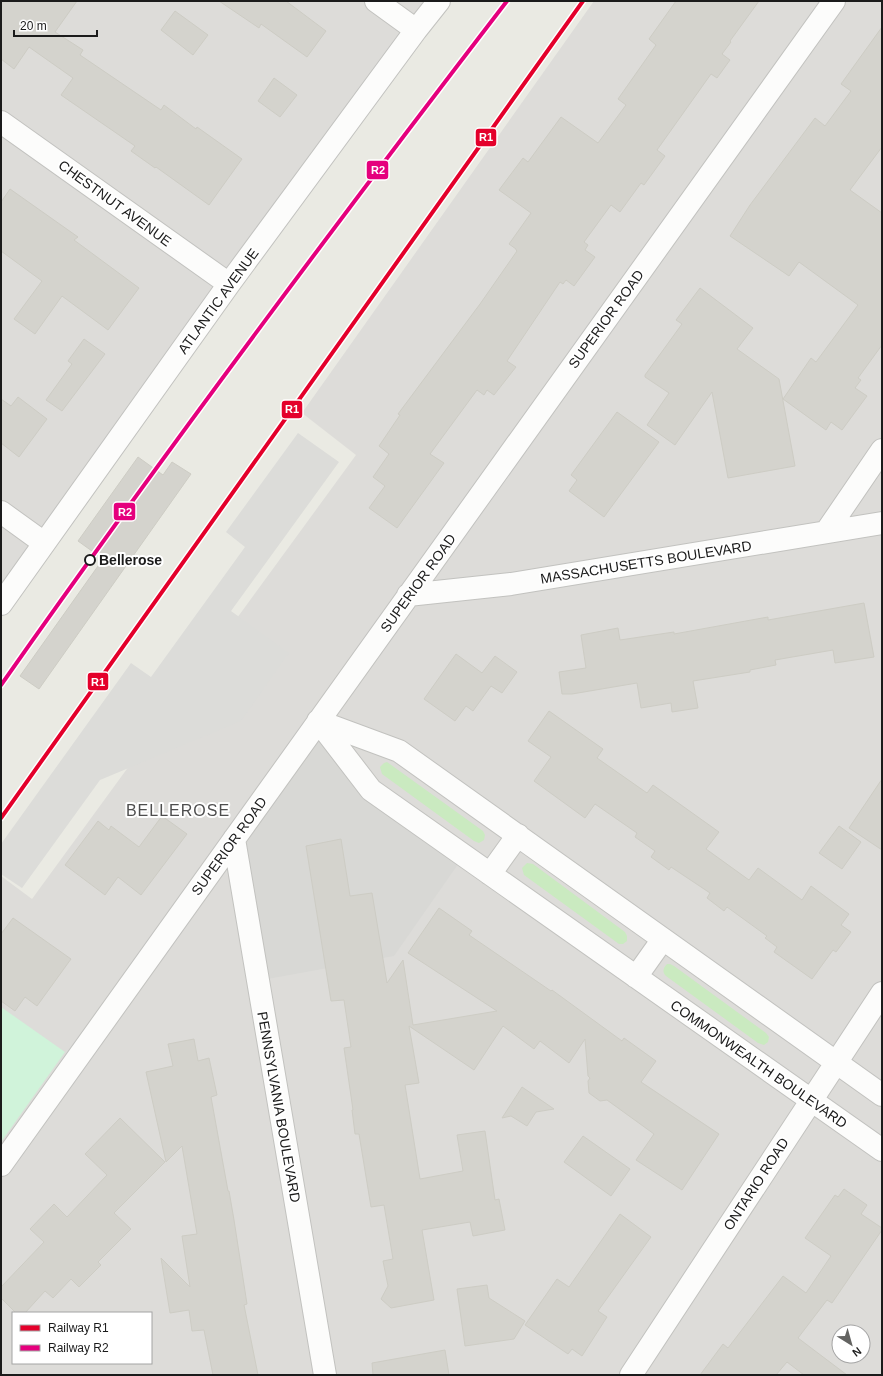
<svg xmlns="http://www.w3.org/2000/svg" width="883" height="1376" font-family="Helvetica,sans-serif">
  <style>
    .residential { fill: #dddcd9; fill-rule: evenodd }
    .religious { fill: #d8d8d5 }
    .grass { fill: #caeac0 }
    .park { fill: #d0f3da }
    .parking { fill: #dcdcd9 }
    .building { fill: #d4d3cd; stroke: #cdccc4 }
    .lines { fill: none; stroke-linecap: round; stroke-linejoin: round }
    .street-casing { stroke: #c2c2bf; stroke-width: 24 }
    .street { stroke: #fcfcfb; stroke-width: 22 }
    .rail-1-casing { stroke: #fff; stroke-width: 7 }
    .rail-2-casing { stroke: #fff; stroke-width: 7 }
    .rail-1 { stroke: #e4002b; stroke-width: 4 }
    .rail-2 { stroke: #e5007d; stroke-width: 4 }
    .stop-dot { fill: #fff; stroke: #1b1b1b; stroke-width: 2 }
    .labels { text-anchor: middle; stroke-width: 4; stroke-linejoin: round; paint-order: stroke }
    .street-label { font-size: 14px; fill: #1b1b1b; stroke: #fff }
    .stop-label { font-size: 14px; font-weight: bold; fill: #1b1b1b; stroke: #fff; text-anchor: start }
    .quarter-label { font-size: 16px; letter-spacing: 1px; fill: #4e4e4e; stroke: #fff }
    .line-badge { stroke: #fff; stroke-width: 1.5 }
    .badge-label { font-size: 11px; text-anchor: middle; font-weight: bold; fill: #fff }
  </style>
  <rect width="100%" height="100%" fill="#eaeae3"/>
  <path class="residential" d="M1 1H446L1 603Z
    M594 1H882V1375H1V876L32 899 356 455 302 413ZM13 1313H151V1363H13ZM839 1332H863V1356H839Z"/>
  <path class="religious" d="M317 729 461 860 394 956 262 980 239 841Z"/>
  <path class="grass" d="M387 762 483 831 485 835 484 840 479 843 474 841 382 774 380 767 384 763Z
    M527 863 533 864 625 932 627 936V941L623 944H619L524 875 522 868Z
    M667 964H670L674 966 766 1033 769 1037 768 1042 764 1045 758 1043 666 976C662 972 663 968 667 964Z"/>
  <path class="park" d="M1 1007 65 1052 1 1142Z"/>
  <path class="parking" d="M298 433 339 462 231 611 289 653 241 721 100 780 22 888 1 874V844L131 663 151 677 245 547 226 532Z"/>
  <path class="building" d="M1 1H77L55 32 83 50 80 55 161 110 164 105 196 129 197 127 242 159 209 205 156 167 155 168 131 151 135 146 61 95 73 78 29 47 14 69 1 59Z
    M219 1H286L326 31 307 57 261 24 259 28Z
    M676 1H759L730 41 731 42 722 54 730 60 717 78 711 74 657 150 665 156 644 185 641 183 620 212 611 205 584 242 588 245 585 250 595 257 574 286 566 280 563 284 560 282 507 361 516 367 494 395 487 390 484 395 477 390 430 454 444 463 397 528 369 508 385 486 373 477 389 454 379 446 400 415 398 414 480 304 517 251 516 250V249L509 244 531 213 499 190 523 158 528 162 561 117 598 143 626 105 618 99 656 45 649 39Z
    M175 11 208 35 193 55 161 30Z
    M882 27V147L850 190 882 213V345L858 378 861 380 855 388 867 396 842 430 831 422 826 430 783 399 811 358 816 362 858 305 799 262 789 276 730 236 750 205 815 118 825 126 851 91 841 84Z
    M274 78 297 95 280 117 258 101Z
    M10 189 78 237 74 240 139 288 108 330 62 296 35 334 14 319 42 281 1 251V202Z
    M700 288 753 328 737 349 779 379 795 466 728 478 712 392 675 445 647 425 669 393 645 377V375L682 324 676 320Z
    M84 339 105 354 62 411 46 400 72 364 68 361Z
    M18 397 47 419 19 457 1 443V399L11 406Z
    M617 412 659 442 604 517 569 491 577 480 571 475Z
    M138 457 163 475 172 462 191 474 39 689 20 676 103 559 78 541Z
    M864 603 874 657 835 663 833 650 775 660 776 665 750 670V672L693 681 698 708 672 712 671 703 641 708 637 683 572 694H562L559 672 586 668 581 635 618 628 620 640 674 632V634L768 617V620Z
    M456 654 482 673 495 656 517 672 502 693 491 686 473 711 466 706 455 721 424 699Z
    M549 711 603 749 597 758 647 793 653 785 719 832 706 849 749 880 758 868 802 900 811 886 849 914 841 925 851 932 836 952 833 950 812 979 774 952 777 947 765 938 767 936 727 907 724 911 707 898 710 893 671 867 669 870 651 857 655 851 635 837 637 833 595 804 585 818 534 781 551 757 528 741Z
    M882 779V850L849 828Z
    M162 816 187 834 141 895 118 877 105 895 65 865 98 821 109 830 111 826 139 847Z
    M839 826 861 842 842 869 819 853Z
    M341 839 350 896 372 893 387 983 403 960 413 1025 497 1011 408 953 439 908 472 931 469 935 551 991 552 990 622 1041 624 1038 656 1061 641 1082 719 1134 682 1190 636 1160 654 1134 607 1100 600 1101 589 1093 588 1081 590 1078 588 1076 585 1039 569 1063 540 1041 534 1049 503 1026 474 1070 409 1026 419 1083 405 1085 420 1179 463 1171 457 1135 485 1131 495 1200 499 1199 505 1230 473 1236 470 1222 422 1230 434 1300 391 1308 381 1299 388 1286 383 1261 393 1259 384 1205 371 1207 359 1134H355L352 1110H353L344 1048 351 1047 344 1000 331 1001 306 846Z
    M13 918 71 959 37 1006 25 997 15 1011 1 1001V934Z
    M194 1039 198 1061 209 1058 217 1095 211 1097 228 1191H229L234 1220 247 1304 244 1305 258 1375H213L204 1330 192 1331 189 1310 170 1313 161 1258 190 1287 182 1236 197 1234 182 1146 166 1162 146 1072 173 1066 168 1044Z
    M522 1087 554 1109 536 1112 527 1126 511 1116 502 1118Z
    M120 1118 165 1162 114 1213 131 1229 98 1262 101 1265 79 1287 71 1279 53 1298 45 1291 25 1313H16L1 1298V1287L44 1242 30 1229 54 1204 67 1217 107 1175 85 1154Z
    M583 1136 630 1169 611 1196 564 1162Z
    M844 1189 867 1205 861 1214 882 1228V1230L832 1303 827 1300 798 1338 847 1375H804L787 1362 776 1375H700L723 1344 728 1348 783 1276 806 1293 831 1256 805 1238 835 1195 838 1197Z
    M620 1214 651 1237 598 1311 607 1317 582 1356 572 1349 568 1354 525 1325 557 1279 569 1287Z
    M487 1285 489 1298 525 1321 514 1339 465 1346 457 1289Z
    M445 1350 449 1375H373L372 1363Z"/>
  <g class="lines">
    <g class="street-casing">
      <path id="street" d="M376 1 416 30
        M1 122 229 284
        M1 512 44 543
        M826 532 882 450
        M408 595 511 584 882 523
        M1 604 229 284 416 30 439 1
        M234 839 325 1375
        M490 874 518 835
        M636 977 663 939
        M882 1095 399 751 318 721 371 790 882 1150
        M1 1165 834 1
        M631 1375 882 993"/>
    </g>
    <use href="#street" class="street"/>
    <g class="rail-1-casing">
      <path id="rail-1" d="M1 818 583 1"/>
    </g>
    <g class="rail-2-casing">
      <path id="rail-2" d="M1 685C164 453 334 226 507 1"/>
    </g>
    <use href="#rail-1" class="rail-1"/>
    <use href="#rail-2" class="rail-2"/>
  </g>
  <circle class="stop-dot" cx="90" cy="560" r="5"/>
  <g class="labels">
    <g class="street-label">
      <text transform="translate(115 203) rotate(36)" y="5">CHESTNUT AVENUE</text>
      <text transform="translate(218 301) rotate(-54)" y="5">ATLANTIC AVENUE</text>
      <text transform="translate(606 319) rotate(-54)" y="5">SUPERIOR ROAD</text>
      <text transform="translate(646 562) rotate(-9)" y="5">MASSACHUSETTS BOULEVARD</text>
      <text transform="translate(418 583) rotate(-54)" y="5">SUPERIOR ROAD</text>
      <text transform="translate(229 846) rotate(-54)" y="5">SUPERIOR ROAD</text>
      <text transform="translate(759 1064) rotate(35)" y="5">COMMONWEALTH BOULEVARD</text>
      <text transform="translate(279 1107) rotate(80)" y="5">PENNSYLVANIA BOULEVARD</text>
      <text transform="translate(756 1184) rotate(-57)" y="5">ONTARIO ROAD</text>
    </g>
    <g class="stop-label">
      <text x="99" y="565">Bellerose</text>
    </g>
    <g class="quarter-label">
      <text x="178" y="816">BELLEROSE</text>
    </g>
  </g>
  <g class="line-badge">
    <rect x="475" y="128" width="22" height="19" rx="4" fill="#e4002b"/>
    <rect x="366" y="160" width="23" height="20" rx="4" fill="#e5007d"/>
    <rect x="281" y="400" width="22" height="19" rx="4" fill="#e4002b"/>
    <rect x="113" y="502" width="23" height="19" rx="4" fill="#e5007d"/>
    <rect x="87" y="672" width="22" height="19" rx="4" fill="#e4002b"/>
  </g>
  <g class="badge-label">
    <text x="486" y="141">R1</text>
    <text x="378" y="174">R2</text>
    <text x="292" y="413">R1</text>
    <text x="125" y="516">R2</text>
    <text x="98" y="686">R1</text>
  </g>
  <rect width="883" height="1376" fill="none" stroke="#1b1b1b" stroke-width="4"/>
  <rect x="12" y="1312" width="140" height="52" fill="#ffffff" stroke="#a4a4a4"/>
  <rect x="20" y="1325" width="20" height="6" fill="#e4002b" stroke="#a4a4a4"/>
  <text x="48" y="1332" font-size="12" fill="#1b1b1b">Railway R1</text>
  <rect x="20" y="1345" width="20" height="6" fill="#e5007d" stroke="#a4a4a4"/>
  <text x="48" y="1352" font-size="12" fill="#1b1b1b">Railway R2</text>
  <g transform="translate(851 1344) rotate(143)"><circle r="19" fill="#ffffff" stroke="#a4a4a4"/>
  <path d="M0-3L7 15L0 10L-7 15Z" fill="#636361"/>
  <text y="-6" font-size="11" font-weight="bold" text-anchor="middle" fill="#1b1b1b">N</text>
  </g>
  <path d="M14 30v6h83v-6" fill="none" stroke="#1b1b1b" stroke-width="2"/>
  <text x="20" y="30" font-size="12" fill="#1b1b1b" stroke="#ffffff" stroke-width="3" paint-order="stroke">20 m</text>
</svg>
